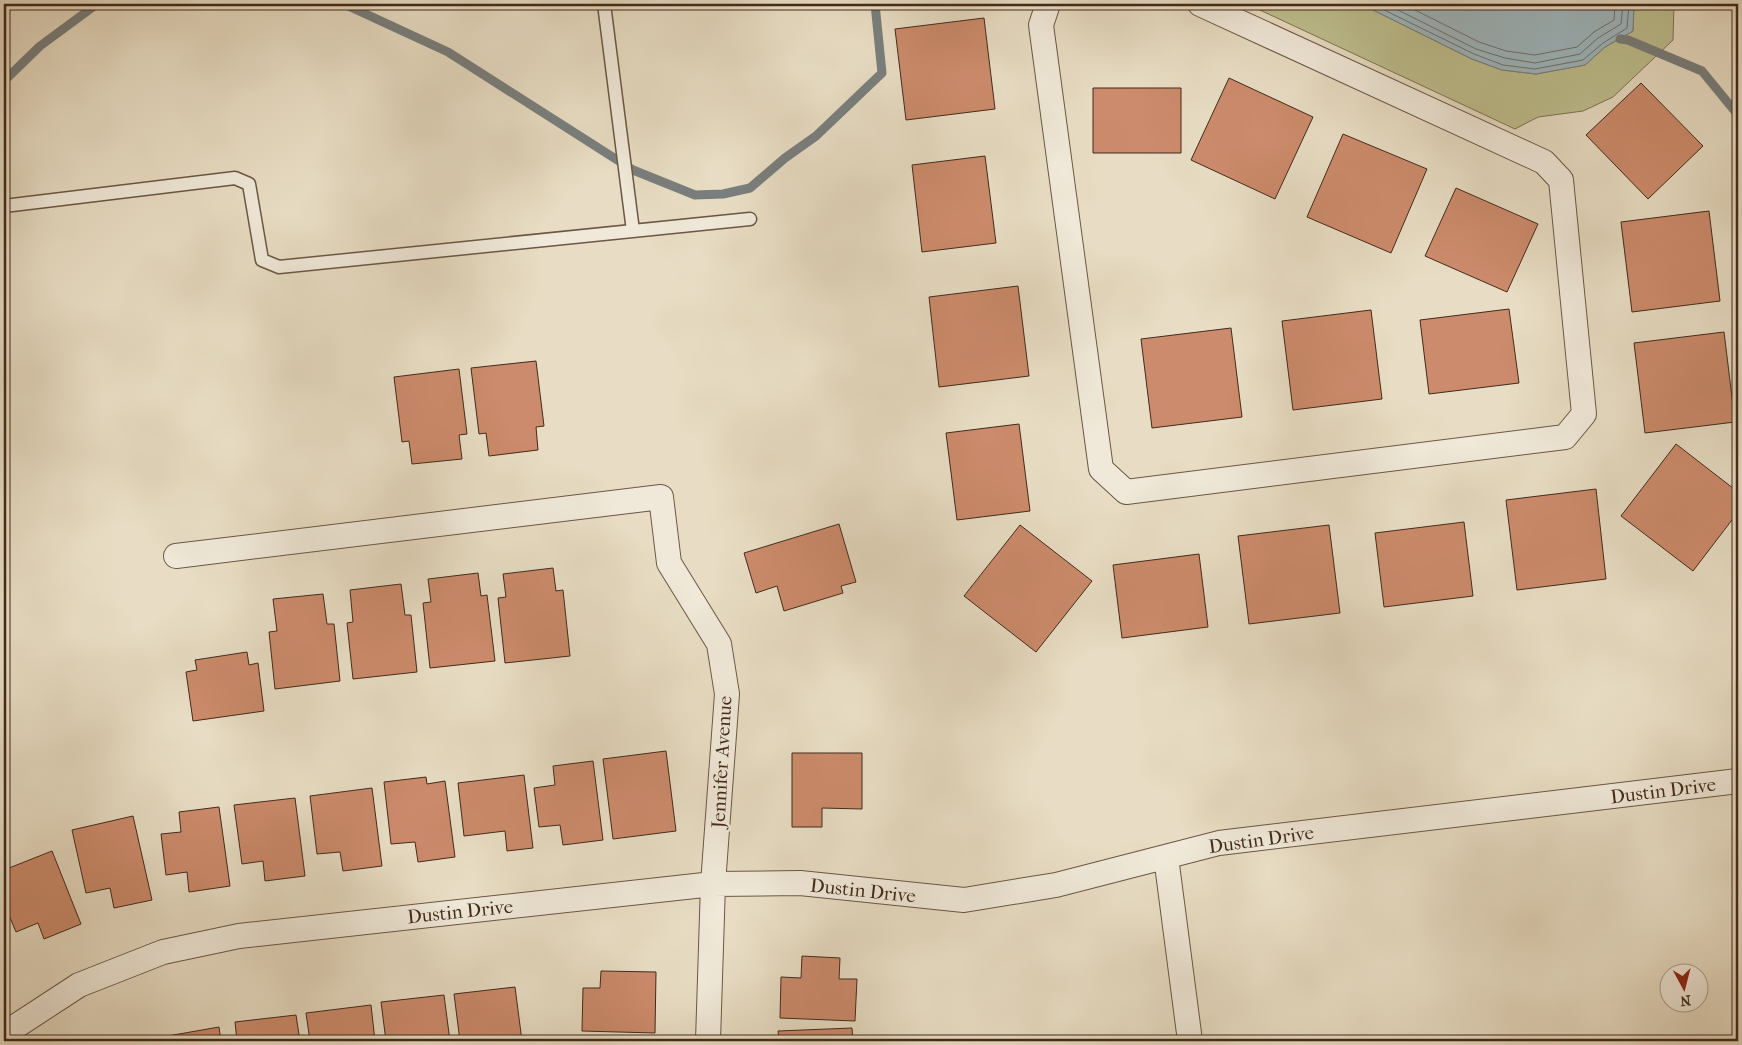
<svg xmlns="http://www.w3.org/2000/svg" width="1742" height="1045" font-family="'IM FELL French Canon',serif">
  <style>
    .green { fill: #bebf8f; stroke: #807454 }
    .water { fill: #9eb8c0; stroke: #797f7e }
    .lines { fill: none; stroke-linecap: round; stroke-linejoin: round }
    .shore { stroke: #70716d; stroke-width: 1 }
    .stream { stroke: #797f7e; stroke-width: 9 }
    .building { fill: #cc8b6c; stroke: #412a1a }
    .lane-casing { stroke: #6b5744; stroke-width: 15 }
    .street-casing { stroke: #6b5744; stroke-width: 26 }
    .lane { stroke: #f0e9d9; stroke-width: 12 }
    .street { stroke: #f0e9d9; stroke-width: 24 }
    .labels { text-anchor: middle; stroke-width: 5; stroke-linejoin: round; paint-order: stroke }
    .street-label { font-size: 19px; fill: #412a1a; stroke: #f0e9d9 }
  </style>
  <rect width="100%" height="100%" fill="#e8ddc4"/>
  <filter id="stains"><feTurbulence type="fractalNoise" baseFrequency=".004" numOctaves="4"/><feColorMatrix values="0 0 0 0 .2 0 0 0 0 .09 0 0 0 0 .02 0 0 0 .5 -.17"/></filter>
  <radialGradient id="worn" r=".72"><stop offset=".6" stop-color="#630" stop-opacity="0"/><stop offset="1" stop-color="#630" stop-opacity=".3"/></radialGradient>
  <path class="green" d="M1247 4H1361L1472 59 1502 70 1536 74 1585 65 1605 47 1633 31 1634 4H1674L1673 40 1613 97 1583 111 1538 117 1515 129Z"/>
  <path class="water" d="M1361 4H1634L1633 31 1605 47 1585 65 1536 74 1502 70 1472 59Z"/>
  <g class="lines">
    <path class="shore" d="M1372 4 1474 54 1503 65 1535 69 1583 60 1603 43 1627 28 1629 4
      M1386 4 1476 49 1505 58 1535 63 1580 54 1598 38 1621 24 1623 4
      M1403 4 1479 42 1506 51 1535 55 1577 47 1594 32 1614 20 1615 4"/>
    <path class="stream" d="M344 4 448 52 633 170 695 195 723 194 750 188 785 158 816 136 882 73 875 4
      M1620 39 1628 40 1702 71 1738 115
      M4 81 40 46 97 4"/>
  </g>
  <path class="building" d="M984 18 995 109 906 120 895 29Z
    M1229 78 1313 117 1275 199 1191 160Z
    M1641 83 1703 146 1648 199 1586 135Z
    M1093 88H1181V153H1093Z
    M1343 134 1427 169 1391 253 1307 217Z
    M985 156 996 243 922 252 912 165Z
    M1456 188 1538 224 1507 292 1425 256Z
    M1709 211 1720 301 1632 312 1621 222Z
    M1018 286 1029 376 939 387 929 297Z
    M1509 309 1519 383 1429 394 1420 320Z
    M1371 310 1382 399 1293 410 1282 321Z
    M1231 328 1242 417 1152 428 1141 339Z
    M1724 332 1735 422 1645 433 1634 343Z
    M536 361 544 426 536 427 538 450 489 456 486 433 479 434 471 368Z
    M459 369 467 434 459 435 462 459 412 464 409 441 402 442 394 377Z
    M1019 424 1030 511 957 520 946 433Z
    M1676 444 1738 492V512L1693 571 1621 516Z
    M1596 489 1606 579 1517 590 1506 500Z
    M1464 522 1473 596 1384 607 1375 533Z
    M839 524 856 582 841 586 843 593 784 611 777 586 756 593 744 553Z
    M1020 525 1092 581 1036 652 964 596Z
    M1329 525 1340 613 1249 624 1238 536Z
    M1199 554 1208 627 1122 638 1113 565Z
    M553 568 556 591 563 590 570 656 505 663 498 598 506 597 503 574Z
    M478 573 481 596 487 595 495 661 430 668 423 603 431 602 428 579Z
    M401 584 405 615H411L417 672 353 679 347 623 353 622 350 590Z
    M323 594 327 624H334L340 681 275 689 269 632 277 631 273 599Z
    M247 652 249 665 258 663 264 711 193 721 186 672 197 670 195 660Z
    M666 751 676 831 613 839 603 759Z
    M792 753H862V809L822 808V827H792Z
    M593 761 603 840 563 845 560 825 539 827 534 788 555 785 553 766Z
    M524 775 533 848 507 851 505 831 464 836 458 783Z
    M426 777 427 784 445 781 455 857 418 862 415 842 391 844 384 782Z
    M372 788 382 866 343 871 340 852 317 854 310 796Z
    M295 798 305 876 265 881 263 861 242 864 234 805Z
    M219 807 230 886 189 892 187 872 166 875 161 834 181 832 179 812Z
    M133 816 152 900 114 908 110 888 86 893 72 830Z
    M52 851 81 924 44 939 38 923 16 932 4 903V870Z
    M802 956 840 958 839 979H857L855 1021 780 1018 781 977 801 978Z
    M601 971 656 972 655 1033 582 1031 583 988H600Z
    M515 987 522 1041H460L454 994Z
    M444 995 450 1041H386L381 1002Z
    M371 1005 375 1041H310L306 1013Z
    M296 1015 300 1041H237L235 1022Z
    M219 1027 221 1041H163L162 1037Z
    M852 1028 853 1041H779L778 1031Z"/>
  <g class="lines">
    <g class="lane-casing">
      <path id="lane" d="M604 4 633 231
        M4 206 235 178 249 184 262 260 279 267 750 219"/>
    </g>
    <g class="street-casing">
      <path id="street" d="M1048 4 1041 25 1101 469 1126 492 1565 437 1584 414 1561 180 1544 162 1200 4
        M176 556 661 497 669 563 719 644 727 694 713 884 708 1041
        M1166 857 1190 1041
        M4 1034 79 985 163 952 239 936 713 884 800 883 964 900 1056 885 1219 843 1738 781"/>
    </g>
    <use href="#lane" class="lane"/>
    <use href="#street" class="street"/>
  </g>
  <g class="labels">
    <g class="street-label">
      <text transform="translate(721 762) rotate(-87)" y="7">Jennifer Avenue</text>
      <text transform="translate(1663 790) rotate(-7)" y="7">Dustin Drive</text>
      <text transform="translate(1261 839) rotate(-8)" y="7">Dustin Drive</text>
      <text transform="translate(863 890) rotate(6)" y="7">Dustin Drive</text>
      <text transform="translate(460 911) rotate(-6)" y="7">Dustin Drive</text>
    </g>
  </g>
  <rect width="1742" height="1045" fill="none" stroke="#e8ddc4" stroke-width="20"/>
  <rect x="5" y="5" width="1732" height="1035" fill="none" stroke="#412a1a" stroke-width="2.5"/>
  <rect x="10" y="10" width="1722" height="1025" fill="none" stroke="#412a1a"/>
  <g transform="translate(1684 988) rotate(173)"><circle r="24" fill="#f0e9d9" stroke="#aa9d8d"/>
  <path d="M0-4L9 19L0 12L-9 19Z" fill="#8f2418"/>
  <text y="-8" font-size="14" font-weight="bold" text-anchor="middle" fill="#412a1a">N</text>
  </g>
  <rect width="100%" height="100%" filter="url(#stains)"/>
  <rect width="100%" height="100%" fill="url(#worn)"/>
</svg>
